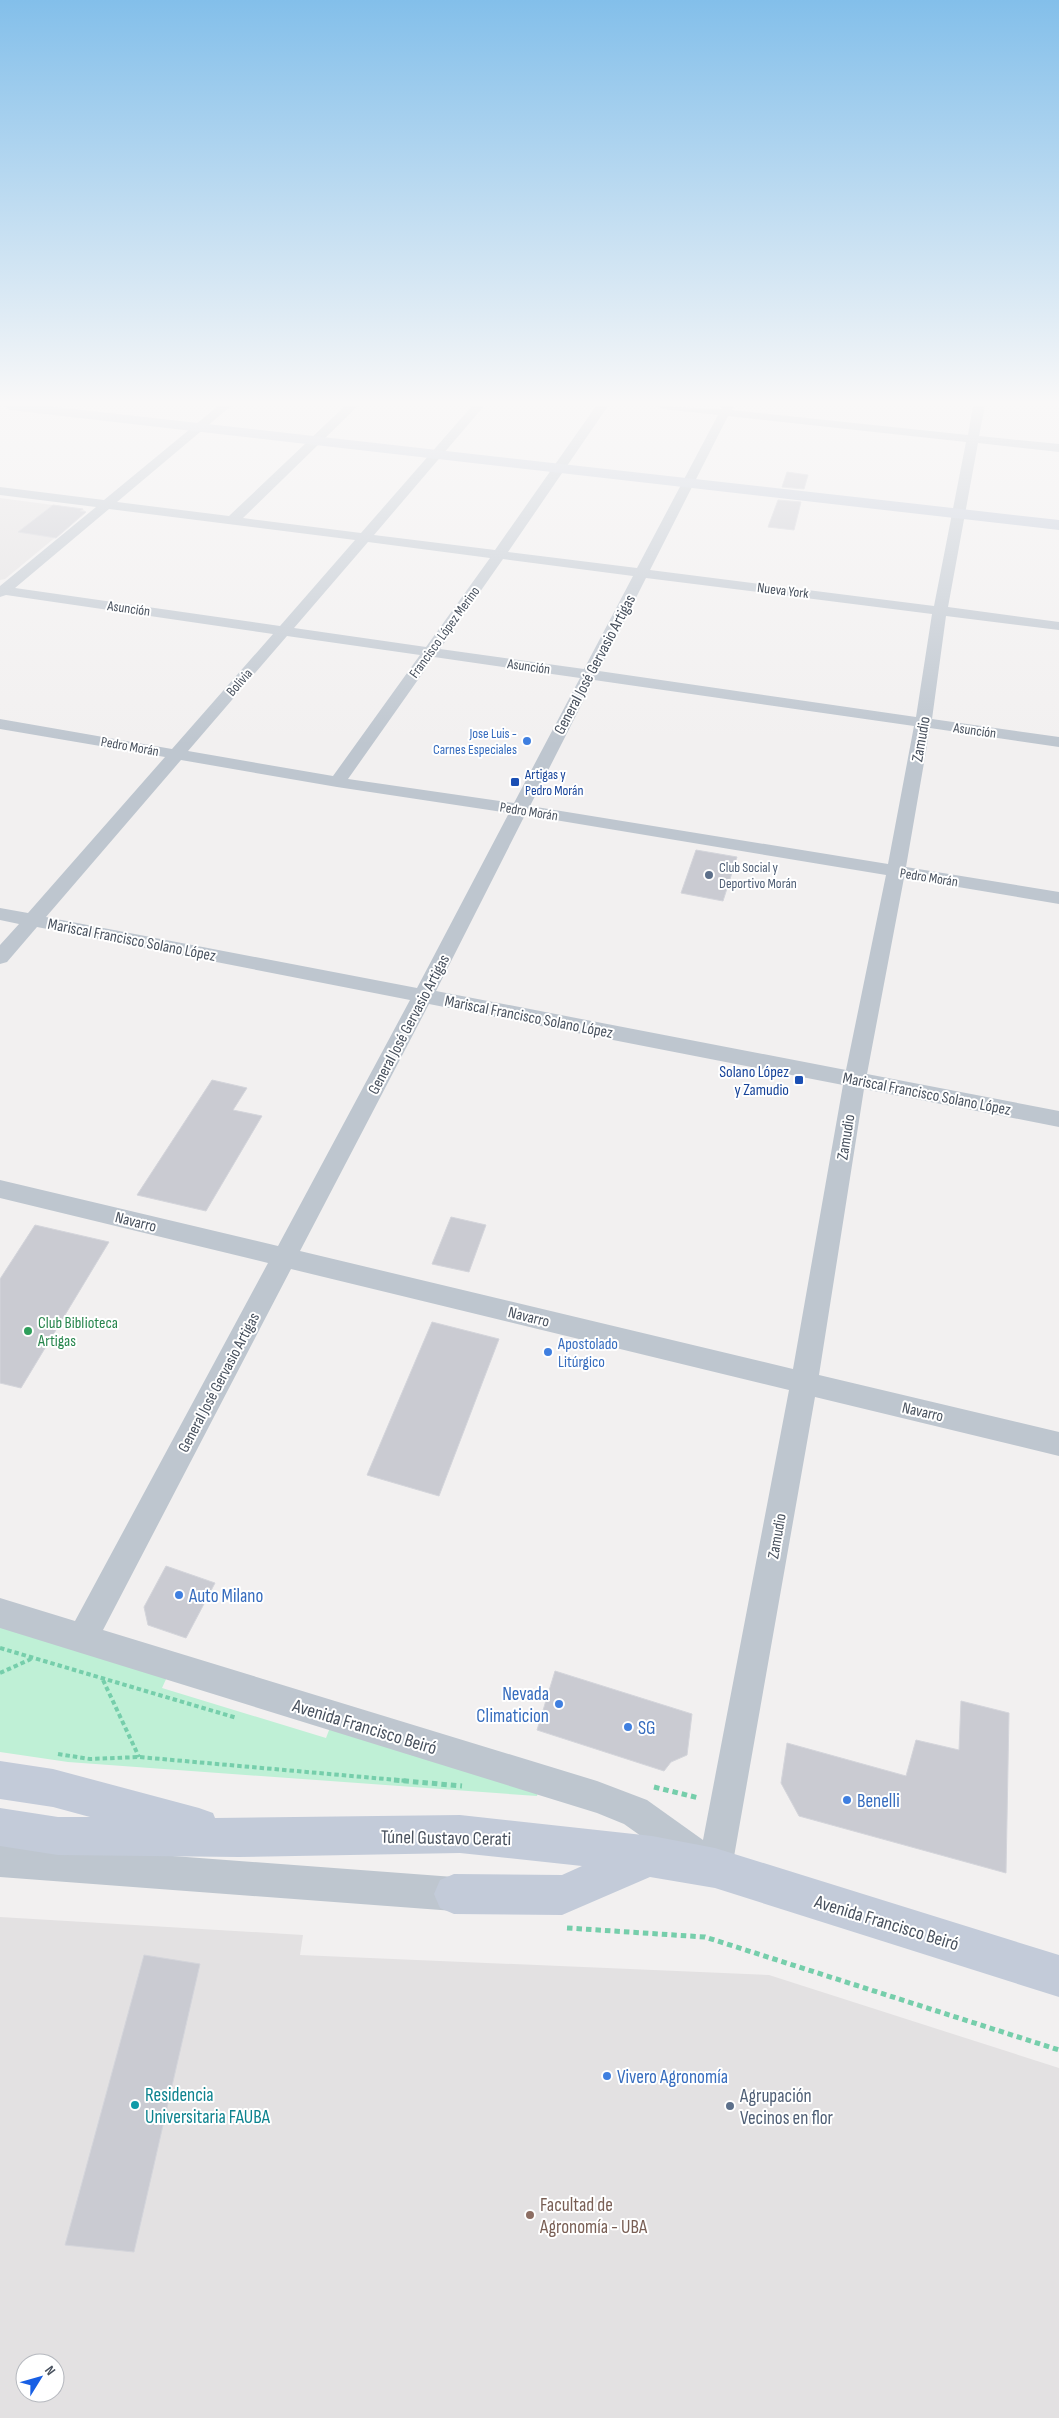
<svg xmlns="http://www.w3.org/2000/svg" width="1059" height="2418" font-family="'Sofia Sans Condensed',sans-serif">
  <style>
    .education { fill: #e3e1e2; fill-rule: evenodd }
    .green { fill: #bff0d6 }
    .building { fill: #cacbd2; stroke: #d4d5db }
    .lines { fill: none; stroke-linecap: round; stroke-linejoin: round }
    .path-far1 { stroke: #76ceab; stroke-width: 4; stroke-dasharray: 4.5 3; stroke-linecap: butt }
    .path { stroke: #76ceab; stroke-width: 5; stroke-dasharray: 5.5 4; stroke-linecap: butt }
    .street { fill: #bec6cf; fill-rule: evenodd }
    .secondary { fill: #c3cbd9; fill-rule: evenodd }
    .shop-dot { fill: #3f7fe0; stroke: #fff; stroke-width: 2 }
    .transit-dot { fill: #1a4fb4; stroke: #fff; stroke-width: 2 }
    .service-dot { fill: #5c6f8a; stroke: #fff; stroke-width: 2 }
    .leisure-dot { fill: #2e9e5b; stroke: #fff; stroke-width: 2 }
    .culture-dot { fill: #0f9aa8; stroke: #fff; stroke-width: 2 }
    .education-dot { fill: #8d6e63; stroke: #fff; stroke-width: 2 }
    .labels { text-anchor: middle; stroke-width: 4; stroke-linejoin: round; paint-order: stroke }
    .far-street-label { font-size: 14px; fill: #48515e; stroke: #fff }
    .far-shop-label { font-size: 14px; fill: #366cbe; stroke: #fff; text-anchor: end }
    .far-transit-label { font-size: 14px; fill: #164399; stroke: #fff; text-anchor: start }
    .far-service-label { font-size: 14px; fill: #4e5e75; stroke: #fff; text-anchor: start }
    .street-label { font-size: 16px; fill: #48515e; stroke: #fff }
    .transit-label { font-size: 16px; fill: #164399; stroke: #fff; text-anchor: end }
    .leisure-label { font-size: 16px; fill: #27864d; stroke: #fff; text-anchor: start }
    .shop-label { font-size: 16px; fill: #366cbe; stroke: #fff; text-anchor: start }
    .near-shop-label { font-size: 19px; fill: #366cbe; stroke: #fff; text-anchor: start }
    .near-street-label { font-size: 19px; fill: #48515e; stroke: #fff }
    .near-culture-label { font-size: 19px; fill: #0d838f; stroke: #fff; text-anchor: start }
    .near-service-label { font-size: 19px; fill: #4e5e75; stroke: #fff; text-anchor: start }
    .near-education-label { font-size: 19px; fill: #785e54; stroke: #fff; text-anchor: start }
  </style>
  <rect width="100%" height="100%" fill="#f2f0f0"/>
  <path class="education" d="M0 498 83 509 86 512 5 579 0 580Z
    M0 1917 303 1935 300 1955 769 1975 1059 2068V2418H0ZM25 2363H55V2393H25Z"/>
  <path class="green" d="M0 1625 167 1677 162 1688 326 1738 331 1725 538 1791 537 1796 68 1762 0 1752Z"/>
  <path class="building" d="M787 472 808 475 804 489 782 487Z
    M778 500 801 502 794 530 768 527Z
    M53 505 83 509 80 511 86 512 56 538 18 532Z
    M696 850 737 857 723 901 681 893Z
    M212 1080 247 1088 233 1110 262 1116 206 1211 137 1195Z
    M451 1217 486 1225 469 1272 432 1264Z
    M35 1225 109 1242 21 1388 0 1383V1279Z
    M432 1322 499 1339 439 1496 367 1475Z
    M166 1566 215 1583 186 1638 148 1625 144 1607Z
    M555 1671 692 1714 687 1755 671 1762 664 1771 537 1730Z
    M961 1701 1009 1713 1006 1873 799 1816 781 1783 787 1743 906 1776 916 1740 959 1750Z
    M144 1955 200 1964 134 2252 65 2245Z"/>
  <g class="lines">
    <path class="path-far1" d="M0 1648 237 1718
      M0 1673 31 1659
      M103 1680 139 1757
      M58 1754 90 1759 139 1757 408 1781"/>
    <path class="path" d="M394 1780 462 1786
      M654 1787 699 1798
      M567 1928 705 1937 1059 2050"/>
    <path class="street" d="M218 406H231L117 502 229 516 345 406H358L243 518 361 533 472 406H484L374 535 495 550 596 406H608L508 552 637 568 718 415 663 409 657 406 721 409 722 406H734L732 410 968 435 973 406H985L979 436 1059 444V452L978 443 948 607 1059 622V630L946 616 932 719 1059 737V747L930 728 906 867 1059 892V904L904 878 867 1074 1059 1111V1127L864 1089 819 1375 1059 1432V1456L815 1397 732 1868 727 1880 715 1885 703 1880 624 1824 597 1813 0 1628V1598L75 1621 268 1263 0 1198V1180L278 1246 410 1000 37 927 7 962 0 964V945L19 924 0 920V908L28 913 165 757 0 729V719L172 749 273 634 6 595 0 597V586L96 507 0 495V487L104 500ZM728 416 966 442 934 606 650 570ZM109 509 355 540 280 626 15 588ZM368 542 490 558 426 647 294 628ZM503 559 633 576 584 669 440 649ZM646 578 932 614 916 717 599 671ZM287 636 420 655 333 776 188 751ZM434 657 580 678 514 803 348 779ZM594 680 914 726 888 864 530 806ZM181 760 337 787 509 813 417 988 46 917ZM525 815 886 875 846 1070 436 991ZM429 1004 843 1085 793 1369 300 1251ZM291 1269 789 1390 703 1840 647 1800 597 1781 103 1630Z
      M0 1843 454 1877 466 1882 471 1894 466 1906 454 1911 0 1877Z"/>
    <path class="secondary" d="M4 406H47L1059 520V530L10 410Z
      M0 1761 53 1769 199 1808 213 1813 215 1818 460 1815 652 1836 715 1848 1059 1955V1997L715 1888 650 1877 562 1915 454 1914 440 1908 434 1894 440 1880 454 1874 562 1875 582 1866 460 1853 239 1857 58 1855 0 1846V1808L58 1817H90L53 1807 0 1799Z"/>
  </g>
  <linearGradient id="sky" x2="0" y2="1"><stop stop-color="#83bfea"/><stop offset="0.54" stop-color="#f9f8f8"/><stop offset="1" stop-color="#f9f8f8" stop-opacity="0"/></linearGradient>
  <rect width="1059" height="745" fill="url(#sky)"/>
  <g class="shop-dot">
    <circle cx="527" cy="741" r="5"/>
    <circle cx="548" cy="1352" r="5"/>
    <circle cx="179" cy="1595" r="5"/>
    <circle cx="559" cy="1704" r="5"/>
    <circle cx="628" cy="1727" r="5"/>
    <circle cx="847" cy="1800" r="5"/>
    <circle cx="607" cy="2076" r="5"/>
  </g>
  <g class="transit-dot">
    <rect x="510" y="777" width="10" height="10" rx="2.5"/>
    <rect x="794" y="1075" width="10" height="10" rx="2.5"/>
  </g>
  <g class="service-dot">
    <circle cx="709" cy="875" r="5"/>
    <circle cx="730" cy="2106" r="5"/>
  </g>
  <circle class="leisure-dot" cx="28" cy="1331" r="5"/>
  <circle class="culture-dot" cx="135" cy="2105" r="5"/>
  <circle class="education-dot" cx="530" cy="2215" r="5"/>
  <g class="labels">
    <g class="far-street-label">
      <text transform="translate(783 590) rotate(7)" y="5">Nueva York</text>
      <text transform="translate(129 608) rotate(8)" y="5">Asunción</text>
      <text transform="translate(444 632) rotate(-54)" y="5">Francisco López Merino</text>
      <text transform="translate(529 666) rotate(8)" y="5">Asunción</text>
      <text transform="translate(239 682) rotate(-49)" y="5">Bolivia</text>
      <text transform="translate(975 730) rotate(8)" y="5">Asunción</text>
      <text transform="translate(130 746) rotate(10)" y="5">Pedro Morán</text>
      <text transform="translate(529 811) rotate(9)" y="5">Pedro Morán</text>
      <text transform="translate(929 877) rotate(9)" y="5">Pedro Morán</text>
    </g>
    <g class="far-shop-label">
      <text x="517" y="738">Jose Luis -<tspan x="517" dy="16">Carnes Especiales</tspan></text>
    </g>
    <g class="far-transit-label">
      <text x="525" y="779">Artigas y<tspan x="525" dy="16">Pedro Morán</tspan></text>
    </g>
    <g class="far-service-label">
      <text x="719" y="872">Club Social y<tspan x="719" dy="16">Deportivo Morán</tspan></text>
    </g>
    <g class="street-label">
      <text transform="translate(594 664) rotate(-62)" y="6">General José Gervasio Artigas</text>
      <text transform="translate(920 739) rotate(-80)" y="6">Zamudio</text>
      <text transform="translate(132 939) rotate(11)" y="6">Mariscal Francisco Solano López</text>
      <text transform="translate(529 1016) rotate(11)" y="6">Mariscal Francisco Solano López</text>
      <text transform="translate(408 1024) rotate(-62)" y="6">General José Gervasio Artigas</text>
      <text transform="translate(927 1093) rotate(11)" y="6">Mariscal Francisco Solano López</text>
      <text transform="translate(845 1137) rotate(-81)" y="6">Zamudio</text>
      <text transform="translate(136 1221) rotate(14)" y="6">Navarro</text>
      <text transform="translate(529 1316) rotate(14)" y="6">Navarro</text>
      <text transform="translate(218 1382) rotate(-62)" y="6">General José Gervasio Artigas</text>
      <text transform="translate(923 1411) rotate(13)" y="6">Navarro</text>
      <text transform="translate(776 1536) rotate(-80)" y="6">Zamudio</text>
    </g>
    <g class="transit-label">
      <text x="789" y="1077">Solano López<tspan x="789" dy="18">y Zamudio</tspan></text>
    </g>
    <g class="leisure-label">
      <text x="38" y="1328">Club Biblioteca<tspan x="38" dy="18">Artigas</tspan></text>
    </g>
    <g class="shop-label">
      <text x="558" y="1349">Apostolado<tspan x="558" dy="18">Litúrgico</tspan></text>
    </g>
    <g class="near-shop-label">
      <text x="189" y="1602">Auto Milano</text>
      <text x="549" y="1700" text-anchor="end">Nevada<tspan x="549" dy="22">Climaticion</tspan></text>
      <text x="638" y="1734">SG</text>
      <text x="857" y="1807">Benelli</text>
      <text x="617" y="2083">Vivero Agronomía</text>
    </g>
    <g class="near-street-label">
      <text transform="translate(365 1726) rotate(17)" y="7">Avenida Francisco Beiró</text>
      <text transform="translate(446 1837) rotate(1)" y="7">Túnel Gustavo Cerati</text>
      <text transform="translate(887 1922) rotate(17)" y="7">Avenida Francisco Beiró</text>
    </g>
    <g class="near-culture-label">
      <text x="145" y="2101">Residencia<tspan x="145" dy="22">Universitaria FAUBA</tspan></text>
    </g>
    <g class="near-service-label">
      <text x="740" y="2102">Agrupación<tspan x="740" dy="22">Vecinos en flor</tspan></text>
    </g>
    <g class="near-education-label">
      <text x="540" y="2211">Facultad de<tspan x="540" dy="22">Agronomía - UBA</tspan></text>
    </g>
  </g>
  <g transform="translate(40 2378) rotate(53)"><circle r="24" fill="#ffffff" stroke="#b6b9bf"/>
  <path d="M0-4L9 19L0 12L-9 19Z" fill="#185fe4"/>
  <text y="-8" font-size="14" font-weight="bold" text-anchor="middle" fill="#48515e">N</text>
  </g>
</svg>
